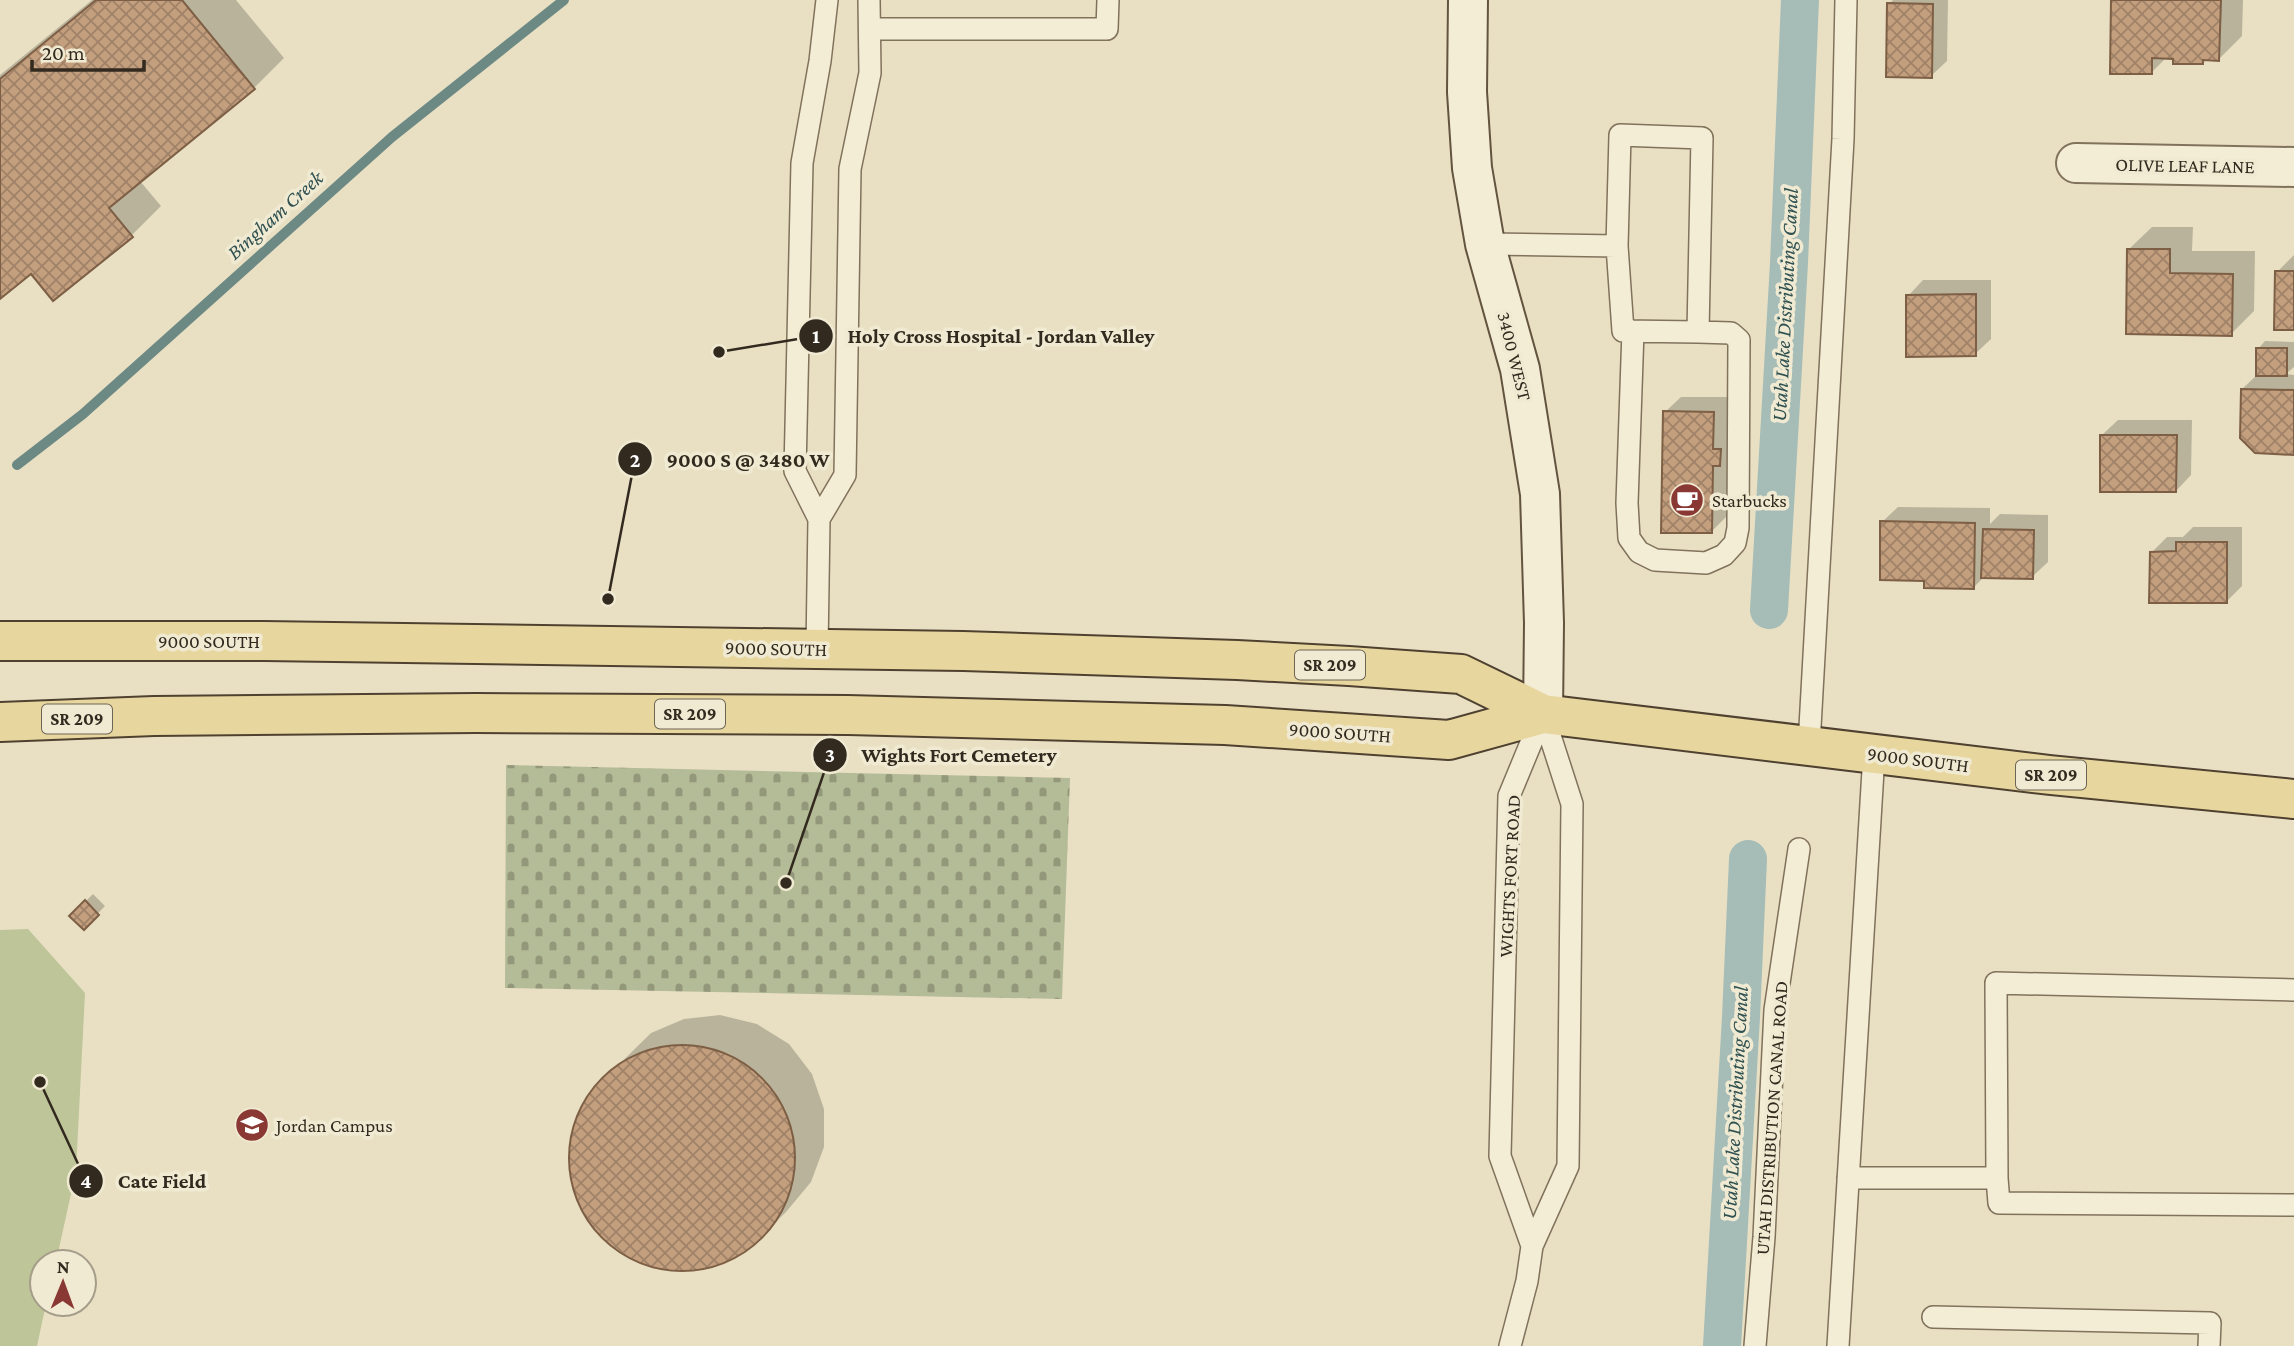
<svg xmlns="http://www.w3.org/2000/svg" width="2294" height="1346" font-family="'Crimson Pro',serif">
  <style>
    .cemetery { fill: url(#cemetery-stones) }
    .garden { fill: #bdc599 }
    .shadow { fill: #0003 }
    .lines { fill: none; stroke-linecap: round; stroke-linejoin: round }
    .stream { stroke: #6d8984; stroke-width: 10 }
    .canal { stroke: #a5bcb7; stroke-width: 38 }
    .building { fill: url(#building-cross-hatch); stroke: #7d5f45; stroke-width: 2 }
    .lane-casing { stroke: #81725c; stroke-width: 24 }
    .street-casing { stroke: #81725c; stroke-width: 42 }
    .secondary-casing { stroke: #63543f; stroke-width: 42 }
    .primary-casing { stroke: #4f4130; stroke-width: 42 }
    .lane { stroke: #f4edd6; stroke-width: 21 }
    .street { stroke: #f4edd6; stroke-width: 38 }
    .secondary { stroke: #f4edd6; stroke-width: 38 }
    .primary { stroke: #e8d69f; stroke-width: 38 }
    .labels { text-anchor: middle; stroke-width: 7; stroke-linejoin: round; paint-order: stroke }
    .shield { fill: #f1ead2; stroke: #6c6455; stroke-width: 2 }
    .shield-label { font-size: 18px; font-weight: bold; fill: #332a1f }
    .street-label { font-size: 19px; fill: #332a1f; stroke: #f1ead2 }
    .poi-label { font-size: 19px; fill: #332a1f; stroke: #f1ead2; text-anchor: start }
    .water-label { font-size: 21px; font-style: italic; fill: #2f5151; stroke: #f1ead2 }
    .leader { fill: none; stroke: #332a1f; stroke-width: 2.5 }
    .callout-dot { fill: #332a1f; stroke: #f1ead2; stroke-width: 2.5 }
    .mark-label { font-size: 21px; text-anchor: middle; font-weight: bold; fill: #fff }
    .callout-label { font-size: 21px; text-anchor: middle; font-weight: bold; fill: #332a1f; stroke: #f1ead2; stroke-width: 7; stroke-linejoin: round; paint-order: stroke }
  </style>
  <defs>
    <pattern id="cemetery-stones" width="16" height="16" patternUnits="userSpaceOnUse" patternTransform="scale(1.75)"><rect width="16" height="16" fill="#b4bb97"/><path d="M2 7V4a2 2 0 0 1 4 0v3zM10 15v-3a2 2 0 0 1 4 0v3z" fill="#93987b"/></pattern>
    <pattern id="building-cross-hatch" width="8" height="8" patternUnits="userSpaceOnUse" patternTransform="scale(1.75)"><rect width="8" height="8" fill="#c39f7e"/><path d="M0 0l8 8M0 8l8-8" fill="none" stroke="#9f8267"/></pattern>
  </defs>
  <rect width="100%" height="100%" fill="#e9e0c4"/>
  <path class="cemetery" d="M506 765 1070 778 1062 999 505 988Z"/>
  <path class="garden" d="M28 929 85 993 76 1171 56 1262H42V1304H46L37 1346H0V930Z"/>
  <path class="shadow" d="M92 0H236L284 58 254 88 140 181 161 206 131 236 31 272 0 297V75Z
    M1893 0H1948L1947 61 1931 76 1889 4Z
    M2113 0H2243L2242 36 2219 59H2206L2203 62 2167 57 2151 73Z
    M2152 227H2193L2192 251H2255L2254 311 2231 334 2128 250Z
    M2294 255V328L2277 272Z
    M1923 280H1991V339L1975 354 1908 296Z
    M2265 341 2294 342V367L2286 374 2294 375V453L2242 389 2258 374V349Z
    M1681 397H1729L1728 434H1735V449L1728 456 1727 516 1711 532 1665 412Z
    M2118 420H2192L2191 475 2176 491 2102 435Z
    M1898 507 1990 508V524L2000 514 2048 515V562L2032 577 1985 576 1974 587 1926 579 1882 522Z
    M2193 527H2242V586L2226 602 2152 552 2167 537H2183Z
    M93 894 105 906 84 928 72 915Z
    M720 1015 757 1024 789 1044 812 1074 824 1109V1147L811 1182 786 1212 755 1242 723 1262 686 1269 650 1264 618 1249 591 1224 575 1192 570 1156 576 1121 594 1089 651 1033 684 1019Z"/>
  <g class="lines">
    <path class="stream" d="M17 465 83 414 392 137 564 0"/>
    <path class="canal" d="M1769 610 1789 263 1800 0
      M1722 1346 1741 1017 1748 859"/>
  </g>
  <path class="building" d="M96 0H182L255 89 109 208 133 237 53 301 31 274 0 299V79Z
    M2111 0H2221L2219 61 2203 60V64H2173V59L2152 58V74H2110Z
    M1887 3 1933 4 1932 78 1886 77Z
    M2127 249H2170V273L2233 274 2232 336 2126 334Z
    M2275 271H2294V330H2274Z
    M1976 294V356L1906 357V295Z
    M2256 348H2287V376H2256Z
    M2241 389 2294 390V455L2255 453 2240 438Z
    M1663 411 1714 412 1713 449H1721L1720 466H1713L1712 533H1661Z
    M2100 435H2177L2176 492H2100Z
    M1880 521 1975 523 1974 589 1924 588V581L1880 580Z
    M1983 529 2034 530 2033 579 1981 578Z
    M2176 542H2227V603H2149L2150 552 2176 551Z
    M85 900 99 915 84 930 69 916Z
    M569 1158a113 113 0 1 1 226 0a113 113 0 1 1-226 0Z"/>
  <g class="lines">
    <g class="lane-casing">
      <path id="lane" d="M870 29H1107L1108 0
        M1485 244 1617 246 1620 135 1702 138 1698 332 1623 331 1617 246
        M1633 331 1627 503 1629 538 1639 552 1655 560 1706 563 1724 555 1735 543 1738 528 1739 340 1731 333 1698 332
        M819 519 845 475 850 169 870 73 869 0
        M817 649 819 519 795 471 802 163 820 61 827 0
        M1809 745 1843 139 1846 0
        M1848 1178H1997L1999 1203 2294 1205
        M1997 1178 1996 983 2294 990
        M1532 1246 1500 1156 1509 796 1543 714
        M1933 1317 2210 1323 2209 1346
        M1510 1346 1527 1281 1532 1246 1568 1166 1572 804 1543 714
        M1755 1346 1764 1237 1775 1010 1799 849
        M1838 1346 1874 754"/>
    </g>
    <g class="street-casing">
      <path id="street" d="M2076 163 2294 167"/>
    </g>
    <g class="secondary-casing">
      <path id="secondary" d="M1468 0 1467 92 1472 168 1485 244 1520 369 1540 494 1544 623 1543 714"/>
    </g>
    <g class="primary-casing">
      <path id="primary" d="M0 641H264L963 651 1237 660 1349 666 1461 674 1543 714 2050 775 2294 799
        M0 722 154 716 476 713 848 715 1225 725 1449 740 1543 714"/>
    </g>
    <use href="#lane" class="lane"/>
    <use href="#street" class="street"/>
    <use href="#secondary" class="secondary"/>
    <use href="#primary" class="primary"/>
  </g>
  <defs>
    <g id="cafe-disc" transform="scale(1.75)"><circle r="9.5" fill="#893833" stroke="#f1ead2"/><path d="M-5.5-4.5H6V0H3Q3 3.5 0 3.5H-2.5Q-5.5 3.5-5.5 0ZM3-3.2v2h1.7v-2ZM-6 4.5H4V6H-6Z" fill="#fff"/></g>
    <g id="university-disc" transform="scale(1.75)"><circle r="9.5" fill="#893833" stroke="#f1ead2"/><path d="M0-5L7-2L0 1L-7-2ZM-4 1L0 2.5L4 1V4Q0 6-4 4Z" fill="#fff"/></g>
  </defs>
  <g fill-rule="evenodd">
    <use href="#cafe-disc" x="1687" y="500"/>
    <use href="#university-disc" x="252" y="1125"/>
  </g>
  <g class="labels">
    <g class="shield">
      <rect x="1295" y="650.5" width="70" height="29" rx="5"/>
      <rect x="655" y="699.5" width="70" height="29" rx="5"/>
      <rect x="42" y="704.5" width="70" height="29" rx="5"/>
      <rect x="2016" y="760.5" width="70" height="29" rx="5"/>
    </g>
    <g class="shield-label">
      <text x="1330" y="671">SR 209</text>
      <text x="690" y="720">SR 209</text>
      <text x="77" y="725">SR 209</text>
      <text x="2051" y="781">SR 209</text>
    </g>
    <g class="street-label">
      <text transform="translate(2185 165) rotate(1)" y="7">OLIVE LEAF LANE</text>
      <text transform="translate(1515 356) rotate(76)" y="7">3400 WEST</text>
      <text x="209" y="648">9000 SOUTH</text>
      <text transform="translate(776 648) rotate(1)" y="7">9000 SOUTH</text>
      <text transform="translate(1340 732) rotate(4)" y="7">9000 SOUTH</text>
      <text transform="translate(1918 759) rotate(7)" y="7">9000 SOUTH</text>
      <text transform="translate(1509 876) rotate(-87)" y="7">WIGHTS FORT ROAD</text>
      <text transform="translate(1771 1118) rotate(-86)" y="7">UTAH DISTRIBUTION CANAL ROAD</text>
    </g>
    <g class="poi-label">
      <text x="1712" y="507">Starbucks</text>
      <text x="276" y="1132">Jordan Campus</text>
    </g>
    <g class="water-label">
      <text transform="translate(275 215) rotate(-42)" y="7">Bingham Creek</text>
      <text transform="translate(1785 305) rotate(-87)" y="7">Utah Lake Distributing Canal</text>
      <text transform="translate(1735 1103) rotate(-87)" y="7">Utah Lake Distributing Canal</text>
    </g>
  </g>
  <path class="leader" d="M719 352L816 336M608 599L635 459M786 883L830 755M40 1082L86 1181"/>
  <g class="callout-dot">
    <circle cx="719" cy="352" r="7"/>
    <circle cx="608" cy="599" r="7"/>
    <circle cx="786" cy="883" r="7"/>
    <circle cx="40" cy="1082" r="7"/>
    <circle cx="816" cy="336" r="18"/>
    <circle cx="635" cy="459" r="18"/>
    <circle cx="830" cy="755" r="18"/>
    <circle cx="86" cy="1181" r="18"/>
  </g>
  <g class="mark-label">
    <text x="816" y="343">1</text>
    <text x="635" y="467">2</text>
    <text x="830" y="762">3</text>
    <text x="86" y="1188">4</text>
  </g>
  <g class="callout-label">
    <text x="1001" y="343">Holy Cross Hospital - Jordan Valley</text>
    <text x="748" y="467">9000 S @ 3480 W</text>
    <text x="959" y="762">Wights Fort Cemetery</text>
    <text x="162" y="1188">Cate Field</text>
  </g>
  <g transform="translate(63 1283) rotate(1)"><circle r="33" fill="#f1ead2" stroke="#a59d8a" stroke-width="2"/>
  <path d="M0-5L12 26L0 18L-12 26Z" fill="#893833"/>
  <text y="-10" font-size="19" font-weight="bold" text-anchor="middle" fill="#332a1f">N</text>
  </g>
  <path d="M32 60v10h112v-10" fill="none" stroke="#332a1f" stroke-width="3.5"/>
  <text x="42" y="60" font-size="21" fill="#332a1f" stroke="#f1ead2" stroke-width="5" paint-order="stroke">20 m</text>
</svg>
